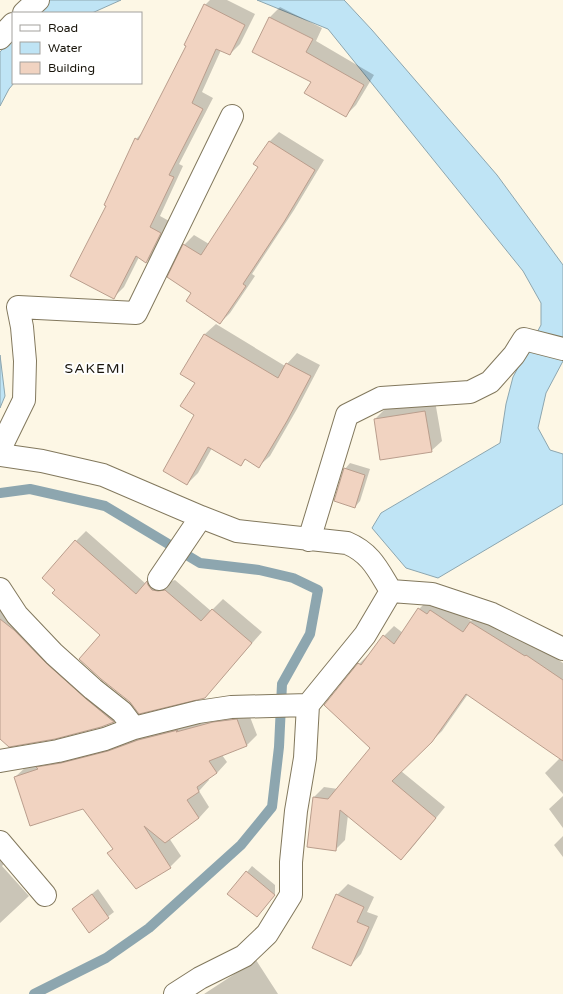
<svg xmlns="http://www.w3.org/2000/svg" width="563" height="994" font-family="'Varela Round',sans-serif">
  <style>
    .water { fill: #bfe4f5; stroke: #8da6af }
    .shadow { fill: #0003 }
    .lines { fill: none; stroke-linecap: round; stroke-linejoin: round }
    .stream { stroke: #8da6af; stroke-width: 10 }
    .building { fill: #f1d3c1; stroke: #ba9e8d }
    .minor-casing { stroke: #82785d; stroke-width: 24 }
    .minor { stroke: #fff; stroke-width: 22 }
    .labels { text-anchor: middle; stroke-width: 3.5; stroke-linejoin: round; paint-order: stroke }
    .quarter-label { font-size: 14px; letter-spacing: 1px; fill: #19150b; stroke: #fff }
  </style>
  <rect width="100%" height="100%" fill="#fdf7e5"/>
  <path class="water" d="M48 0H121L92 13H36Z
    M257 0H344L345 1 372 30 497 175 563 265V361L546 393 538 428 550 450 563 454V504L438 578 406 568 372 528 381 513 500 443 506 404 513 377 541 325V303L523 271 328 29Z
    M13 38V83H14L9 89 0 106V52Z
    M0 355 5 396 0 408Z"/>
  <path class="shadow" d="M210 0H227L255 14 240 44 230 54 221 50 202 92 213 98 179 164 183 166 160 216 171 222 157 251 146 262 139 257 124 287 113 298 107 206 136 139 143 132 187 45 205 5Z
    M280 7 322 28 316 41 374 75 356 105 345 116 312 82 269 18Z
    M279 132 324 160 294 210 252 274 255 276 230 313 220 323 193 293 169 277 184 245 194 235 209 244 259 167 269 142Z
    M216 324 285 366 297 353 320 365 297 409 270 456 259 466 246 459 240 465 212 448 198 473 187 484 196 415V383L182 374 205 334Z
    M435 401 442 441 431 451 375 419 386 408Z
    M350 463 370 469 360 501 355 507 345 469Z
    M86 531 146 584 157 573 169 582 175 580 211 611 223 599 262 632 205 697 102 635 56 590 76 541Z
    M0 589 125 710 113 721 101 726 0 738Z
    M429 599 441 601 471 621 480 612 536 645 563 663V707L468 694 442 731 401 771 445 807 411 849 401 859 348 815 345 840 335 850 314 797 324 787 338 789 372 747 359 664 369 654 370 655 384 636 394 626 403 633 419 609Z
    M247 709 257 735 247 745 222 755 227 762 217 773 208 778 209 780 199 791 209 807 199 818 169 838 181 856 170 867 136 888 114 848 83 807 15 777 26 767Z
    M563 734V794L545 773 560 758Z
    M563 796V828L549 809Z
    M563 836V857L554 845Z
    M0 846 10 858 2 866 29 896 0 923Z
    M252 866 275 885V894L262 911 229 894Z
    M348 884 374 897 367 912 378 916 361 954 351 965 337 895Z
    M98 889 114 912 89 931 73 909Z
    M256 960 278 994H204Z"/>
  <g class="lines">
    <path class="stream" d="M0 493 30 489 105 506 200 563 259 570 293 578 318 590 310 634 282 684 279 747 272 807 241 845 149 928 106 958 34 994"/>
  </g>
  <path class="building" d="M204 4 245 25 230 55 216 49 192 103 203 109 169 175 174 177 150 227 161 233 146 263 136 256 114 299 70 276 106 206 104 205 135 138 138 140 186 46 184 45Z
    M269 17 313 39 306 52 364 85 346 117 304 93 311 82 252 52Z
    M269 141 315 170 284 222 243 284 246 286 220 324 186 301 191 293 167 277 183 244 201 255 258 167 253 164Z
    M204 334 278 378 286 363 311 376 287 421 259 468 245 459 241 466 208 447 187 485 163 471 194 415 180 406 195 383 180 374Z
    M425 411 432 452 380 460 374 419Z
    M344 468 365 475 355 508 334 501Z
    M75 540 136 594 147 581 148 585 152 590 158 591 165 590 201 621 212 609 252 643 205 698 139 714 130 702 101 679 79 659 100 635 52 593 55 590 42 578Z
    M418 608 427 614 430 610 463 632 470 622 525 656 526 655 563 680V761L466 694 432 742 392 781 436 818 401 860 340 810 336 851 307 847 313 797 328 799 370 748 324 705 358 663 361 665 383 635 394 644Z
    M0 619 14 630 46 663 85 698 114 722 101 727 55 739 9 747 0 739Z
    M237 719 247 746 209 761 217 773 197 787 199 792 187 800 199 818 165 843 144 826 171 868 136 889 107 853 113 849 83 809 30 826 14 777 38 769 36 767 61 763 108 751 138 740 178 730 176 732 213 722Z
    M246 871 275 895 257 917 227 894Z
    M92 894 109 918 89 933 72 909Z
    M336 894 364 907 357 922 369 927 351 966 312 948Z"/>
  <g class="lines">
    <g class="minor-casing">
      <path id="minor" d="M24 13 38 0
        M0 38 13 24
        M0 449 24 400 25 361 22 327 18 307 136 313 232 116
        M0 455 42 461 103 475 201 517 237 531 347 543C371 553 378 570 391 591
        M309 540 347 415 381 398 470 392 490 382 514 355 524 339 563 349
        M159 579 201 517
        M0 589 17 615 54 654 93 689 122 712 134 728
        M391 591 432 594 492 614 563 649
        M0 761 58 751 105 739 134 728 198 712 231 707 308 705 365 635 391 591
        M0 842 45 895
        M175 994 200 978 244 956 267 934 291 895V862L296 811 305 758 308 705"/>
    </g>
    <use href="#minor" class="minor"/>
  </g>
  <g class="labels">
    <g class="quarter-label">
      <text x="95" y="373">SAKEMI</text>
    </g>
  </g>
  <rect x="12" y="12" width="130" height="72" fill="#ffffff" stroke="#a3a19d"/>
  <rect x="20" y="25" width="20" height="6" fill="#ffffff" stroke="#a3a19d"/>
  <text x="48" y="32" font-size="12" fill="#19150b">Road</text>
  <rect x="20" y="42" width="20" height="12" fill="#bfe4f5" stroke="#a3a19d"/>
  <text x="48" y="52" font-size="12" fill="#19150b">Water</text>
  <rect x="20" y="62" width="20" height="12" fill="#f1d3c1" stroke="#a3a19d"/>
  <text x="48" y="72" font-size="12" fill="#19150b">Building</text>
</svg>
